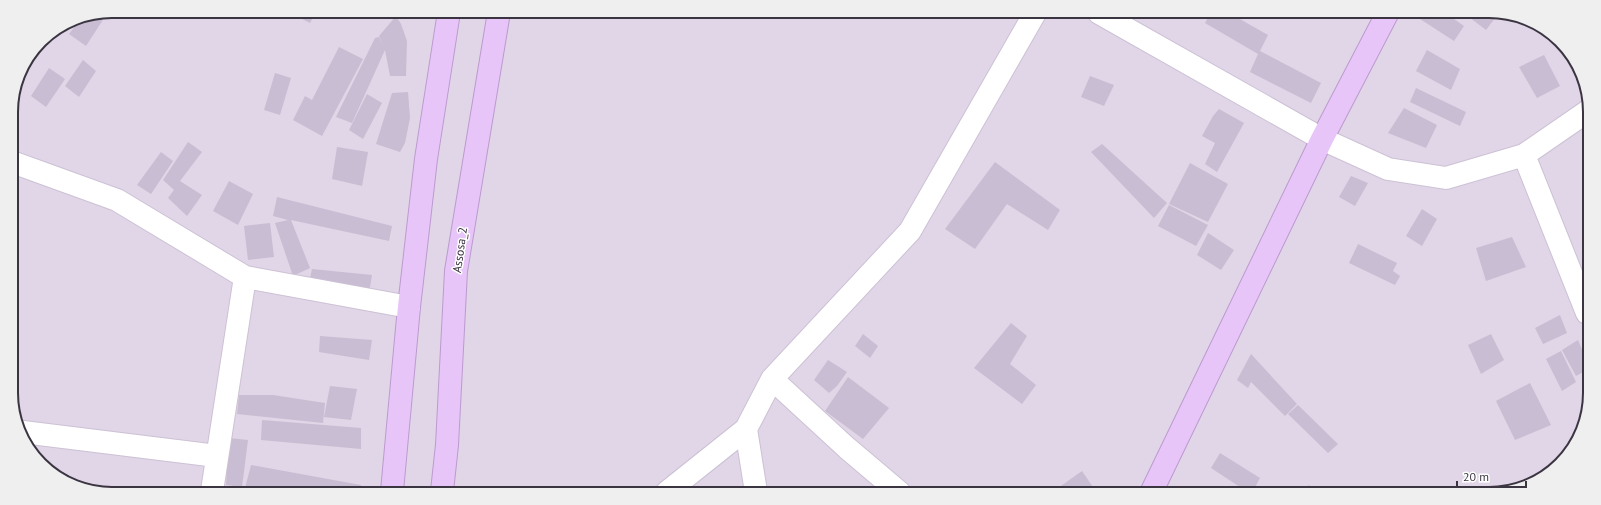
<svg xmlns="http://www.w3.org/2000/svg" width="1601" height="505" font-family="'PT Sans',sans-serif">
  <style>
    .residential { fill: #e0d6e7 }
    .building { fill: #c9bdd3 }
    .lines { fill: none; stroke-linecap: round; stroke-linejoin: round }
    .street-casing { stroke: #cdc1d5; stroke-width: 24 }
    .secondary-casing { stroke: #bc9ace; stroke-width: 24 }
    .street { stroke: #fff; stroke-width: 22 }
    .secondary { stroke: #e7c5f9; stroke-width: 22 }
    .labels { text-anchor: middle; stroke-width: 3; stroke-linejoin: round; paint-order: stroke }
    .street-label { font-size: 12px; fill: #3b3441; stroke: #fff }
    .rim { fill: none; stroke: #3b3441; stroke-width: 2 }
  </style>
  <rect width="100%" height="100%" fill="#ebe4f0"/>
  <path class="residential" d="M112 11 1516 14 1565 45 1588 92 1587 420 1573 449 1551 473 1496 494 85 491 36 460 13 413 11 105 19 73 41 40 73 19Z"/>
  <path class="building" d="M291 11 316 12 310 23 290 13Z
    M108 12 86 46 69 34 82 17Z
    M1210 14H1231L1268 35 1260 51 1321 83 1311 103 1250 72 1258 54 1205 23Z
    M1423 14H1447L1464 26 1454 41 1420 19Z
    M1465 14H1498L1486 30Z
    M396 16 401 24 407 41 406 76H390L385 50 352 123 336 117 375 38 379 37 384 48 379 36Z
    M339 47 363 59 322 136 293 120 305 96 312 100Z
    M1427 50 1460 69 1451 90 1416 71Z
    M1544 55 1560 86 1537 98 1519 67Z
    M83 60 96 71 79 97 65 86Z
    M49 68 65 79 46 107 31 96Z
    M275 73 291 78 280 115 264 110Z
    M1090 76 1114 85 1104 106 1081 97Z
    M1416 88 1466 112 1460 126 1410 102Z
    M408 92 410 118 405 143 400 152 376 144 392 93Z
    M367 94 382 103 363 139 349 130Z
    M1404 108 1437 125 1426 148 1388 133Z
    M1219 109 1244 123 1217 172 1205 164 1215 143 1202 136 1213 116Z
    M188 142 202 152 180 181 202 195 187 216 168 198 174 190 163 180Z
    M1102 144 1167 203 1154 218 1091 152Z
    M337 147 368 152 362 186 332 179Z
    M161 152 173 161 151 194 137 185Z
    M995 162 1060 210 1048 230 1007 204 975 249 945 229Z
    M1190 163 1228 184 1208 222 1169 204Z
    M1351 176 1368 183 1355 206 1339 197Z
    M229 181 253 194 238 225 213 211Z
    M277 197 392 226 389 241 291 220 310 268 293 276 275 223 288 220 273 216Z
    M1169 205 1208 225 1196 246 1158 226Z
    M1422 209 1437 219 1422 246 1406 236Z
    M270 223 274 257 248 260 244 226Z
    M1208 233 1234 250 1221 270 1197 255Z
    M1512 237 1526 267 1486 281 1476 248Z
    M1358 244 1397 263 1393 271 1400 276 1395 285 1349 263Z
    M312 269 372 275 369 293 309 283Z
    M1560 315 1567 333 1543 344 1535 328Z
    M1011 323 1027 336 1010 364 1036 385 1022 404 974 368Z
    M863 334 878 346 870 358 855 346Z
    M1491 334 1504 360 1481 374 1468 345Z
    M320 336 372 340 369 360 319 352Z
    M1578 340 1587 361V370L1576 376 1562 350Z
    M1561 351 1576 382 1562 391 1546 359Z
    M1251 354 1297 404 1285 416 1251 382 1248 388 1237 380Z
    M828 360 847 372 837 386 829 393 814 380Z
    M848 377 889 408 863 439 825 411Z
    M1530 383 1551 425 1515 440 1496 401Z
    M330 386 357 389 351 420 324 417Z
    M239 395H273L325 403 323 423 237 414Z
    M1298 405 1338 444 1328 453 1288 414Z
    M262 420 361 428V449L261 440Z
    M229 438 248 440 242 487 226 485Z
    M1220 453 1260 478 1252 493H1249L1211 468Z
    M251 465 361 485V491H262L245 488Z
    M1082 471 1097 493H1051Z
    M1309 485 1315 493H1298Z"/>
  <g class="lines">
    <g class="street-casing">
      <path id="street" d="M1099 13 1322 139 1388 169 1446 178 1524 155 1588 111
        M1524 155 1587 313
        M12 162 117 200 245 277 212 491
        M245 277 409 307
        M772 379 847 448 899 492
        M746 429 756 492
        M23 432 217 456
        M667 492 746 429 772 379 910 231 1035 13"/>
    </g>
    <g class="secondary-casing">
      <path id="secondary" d="M392 491 409 307 426 159 449 12
        M442 491 447 445 456 271 499 12
        M1151 493 1322 139 1387 14"/>
    </g>
    <use href="#street" class="street"/>
    <use href="#secondary" class="secondary"/>
  </g>
  <g class="labels">
    <g class="street-label">
      <text transform="translate(460 250) rotate(-82)" y="4">Assosa_2</text>
    </g>
  </g>
  <path d="M0 0H1601V505H0ZM112 18H1489A94 94 0 0 1 1583 112V393A94 94 0 0 1 1489 487H112A94 94 0 0 1 18 393V112A94 94 0 0 1 112 18Z" fill="#efeff0" fill-rule="evenodd"/>
  <path class="rim" d="M112 18H1489A94 94 0 0 1 1583 112V393A94 94 0 0 1 1489 487H112A94 94 0 0 1 18 393V112A94 94 0 0 1 112 18Z"/>
  <path d="M1457 481v6h69v-6" fill="none" stroke="#3b3441" stroke-width="2"/>
  <text x="1463" y="481" font-size="12" fill="#3b3441" stroke="#ffffff" stroke-width="3" paint-order="stroke">20 m</text>
</svg>
